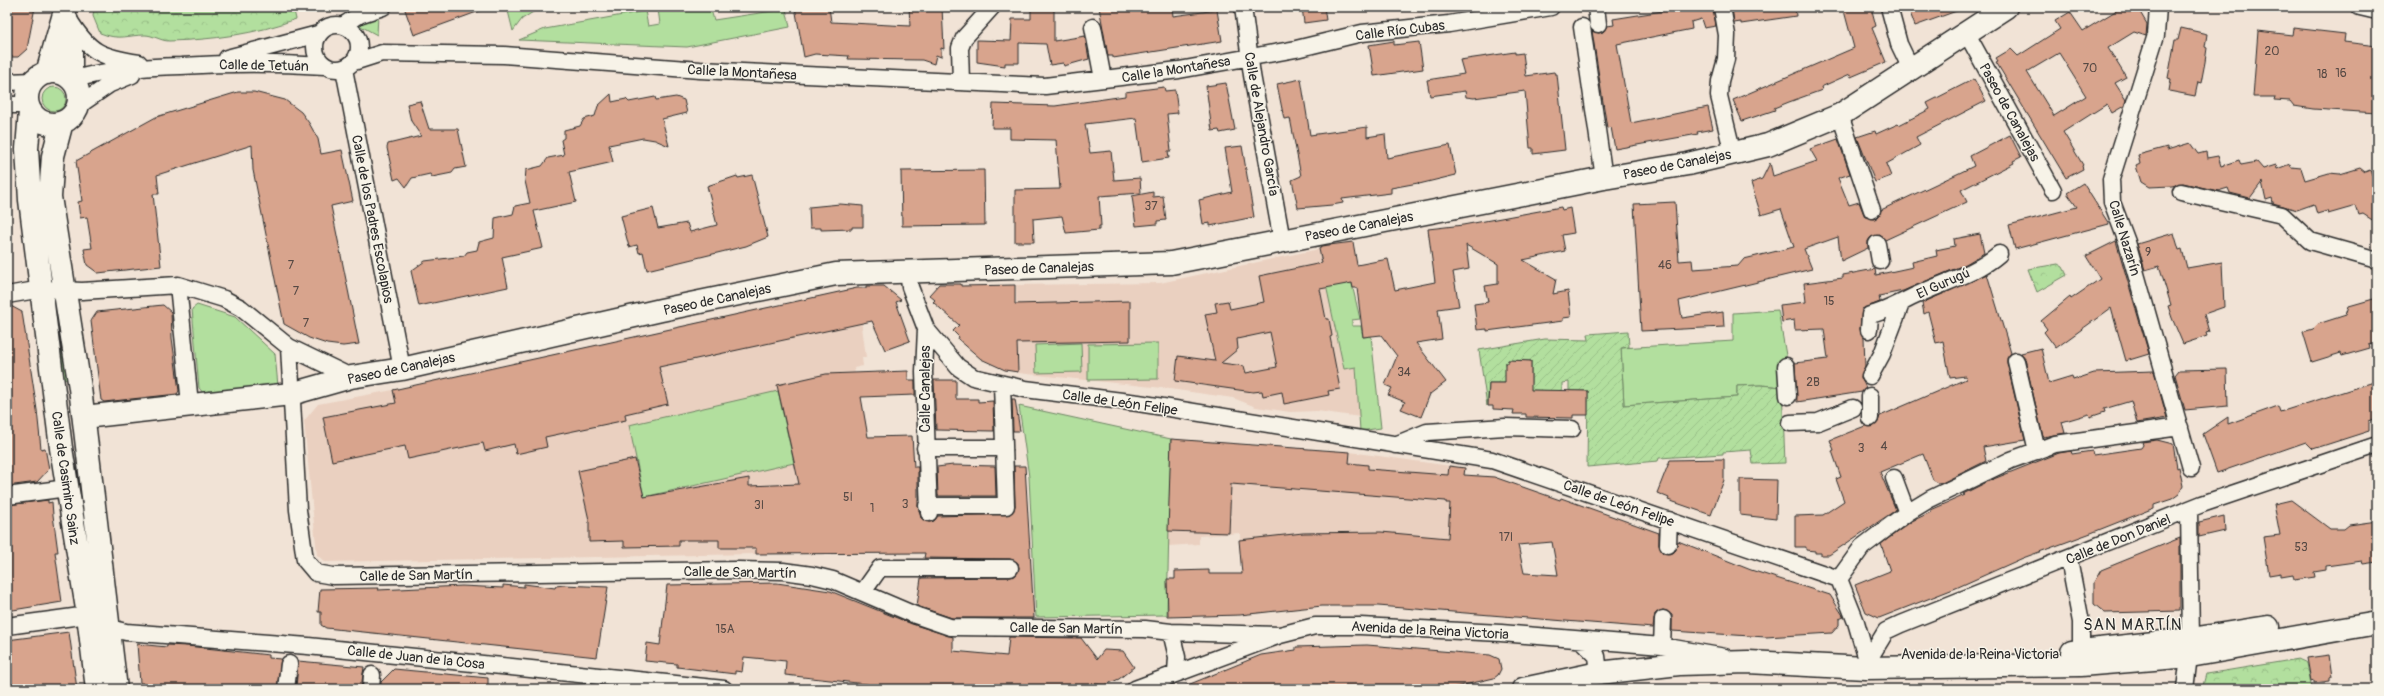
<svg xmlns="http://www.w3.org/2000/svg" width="2384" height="696" font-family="Pangolin,sans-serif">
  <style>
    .built { fill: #ead0c0 }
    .grass { fill: #b2df9e; stroke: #6e8564 }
    .forest { fill: url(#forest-crowns); stroke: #6e8564 }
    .garden { fill: url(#garden-furrows); stroke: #6e8564 }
    .building { fill: #d8a48d; stroke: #2b2b2b; fill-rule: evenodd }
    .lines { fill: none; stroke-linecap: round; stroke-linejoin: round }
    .street-casing { stroke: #2b2b2b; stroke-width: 19 }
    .secondary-casing { stroke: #2b2b2b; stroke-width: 25 }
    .primary-casing { stroke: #2b2b2b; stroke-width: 25 }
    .street { stroke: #f7f3e8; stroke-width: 16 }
    .secondary { stroke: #f7f3e8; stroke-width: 22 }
    .primary { stroke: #f7f3e8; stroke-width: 22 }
    .labels { text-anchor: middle; stroke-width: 3; stroke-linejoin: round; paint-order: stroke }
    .number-label { font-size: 12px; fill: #564944 }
    .street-label { font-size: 14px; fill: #2b2b2b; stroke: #f7f3e8 }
    .quarter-label { font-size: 16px; letter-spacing: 1px; fill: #2b2b2b; stroke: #f7f3e8 }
  </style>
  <defs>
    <pattern id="forest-crowns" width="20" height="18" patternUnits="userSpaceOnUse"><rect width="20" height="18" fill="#b2df9e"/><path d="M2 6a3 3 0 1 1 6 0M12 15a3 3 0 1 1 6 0" fill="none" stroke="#99c088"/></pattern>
    <pattern id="garden-furrows" width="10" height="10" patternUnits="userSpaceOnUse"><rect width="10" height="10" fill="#b2df9e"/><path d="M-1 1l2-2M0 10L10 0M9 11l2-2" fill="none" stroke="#99c088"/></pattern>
  </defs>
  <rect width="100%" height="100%" fill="#f1e3d6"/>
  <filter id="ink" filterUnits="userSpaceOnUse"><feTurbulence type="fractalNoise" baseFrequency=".025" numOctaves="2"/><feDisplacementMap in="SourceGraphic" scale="8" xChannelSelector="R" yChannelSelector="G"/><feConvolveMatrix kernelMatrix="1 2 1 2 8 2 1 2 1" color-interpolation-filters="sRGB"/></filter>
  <g filter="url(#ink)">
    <path class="built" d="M1319 249 1344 369 1356 367 1360 417 1317 411 1290 412 1256 407 1233 398 1163 388 1018 373 1016 285 1160 283Z
      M857 288 866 357H862L863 366 854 368 866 422 873 481 754 486 756 554 325 562 317 555 304 421 318 404 393 390Z
      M1171 439 1350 452 1465 468 1464 475 1495 477 1482 575 1240 551V533L1199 536V544L1168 546Z"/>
    <path class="grass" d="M522 7H541L522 19 513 31 508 11Z
      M658 9 711 10 714 20 786 9 790 27 687 47 519 40 545 29 645 11 648 26 660 24Z
      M378 15 377 35 357 24Z
      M42 99a12 12 0 1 1 24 0a12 12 0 1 1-24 0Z
      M1351 280 1360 319 1352 320V326H1361L1363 337 1371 336 1381 428 1360 431 1356 367 1344 369 1326 285Z
      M55 298 68 379 64 380 53 300Z
      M197 305 235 317 275 354 278 386 204 394 199 388 192 309Z
      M1778 310 1787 361 1782 387 1761 385 1737 386V397L1624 405 1621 348 1733 341V313Z
      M1081 343 1082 372 1036 373 1035 345Z
      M1158 343V379L1088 380V344Z
      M778 391 794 463 644 497 629 425Z
      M1019 406 1171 439 1167 615 1036 617 1029 477Z"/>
    <path class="forest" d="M94 7H293L296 19C257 34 211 40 169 41 161 41 153 35 145 35 127 35 120 41 100 33L93 16Z
      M2058 264 2063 267 2067 275 2037 292 2028 269Z
      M2298 659 2307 663 2312 689H2202L2206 674Z"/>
    <path class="garden" d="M1628 331 1629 347 1621 348 1624 405 1737 397V386L1761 385 1782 387 1785 463 1753 464 1751 450 1723 452V454L1659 458 1658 461 1587 467 1588 391H1569V382L1562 383V391L1528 390 1531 383V361L1508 360V363H1505L1507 383H1489L1487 406 1479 350 1545 339 1589 340 1588 334Z"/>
    <path class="building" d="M7 7H35L27 49 18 57H7Z
      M404 7H485V9L414 35Z
      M795 7H829L831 22 910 26 909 7H942L944 49 941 48V57L936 55 934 64 922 60 848 59 849 56 815 54 804 57Z
      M1031 7H1054V41L1085 36 1089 59 1064 66 1063 63 1050 65 1046 44 1019 43V63H1005V66L977 62V40L1011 41 1012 19H1031Z
      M1099 7H1172L1173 16 1217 10 1222 41 1113 58V56H1108Z
      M1302 7H1324L1326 20 1304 23Z
      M1688 7H1713L1716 26 1704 28 1701 19 1691 22 1692 29 1617 44 1631 123 1708 107 1713 129 1697 132 1698 134 1615 149 1611 127 1607 128 1592 31 1599 33 1603 32 1607 26 1614 25 1613 19Z
      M1732 7H1795L1796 16 1741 24V22L1734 23Z
      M1843 7H1871L1876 26 1872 28 1886 62 1851 77 1850 74 1821 87 1822 90 1789 102 1774 108 1775 110 1742 121 1733 100 1854 48Z
      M1908 7H1962V9L1915 26Z
      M2122 7H2137L2147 24 2146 36 2134 32 2108 48 2126 77 2115 83 2126 100 2124 106 2112 113 2107 104 2063 132 2083 165 2082 166 2083 169 2066 178 1996 62 1998 61 1996 58 2011 49 2018 56 2060 29 2055 21 2070 12 2083 31ZM2059 53 2086 96 2054 116 2027 72Z
      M2181 28 2207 34 2205 47 2207 48 2205 62 2201 83 2198 82 2195 96 2169 91 2171 79 2168 78 2175 40H2178Z
      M2293 28 2345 34 2344 42 2377 46V113L2313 109 2294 106 2290 101 2274 100 2275 97H2253L2258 31 2292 35Z
      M1394 41V45L1419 42 1423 69 1374 76 1369 45Z
      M1515 52V54L1523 53 1526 76 1554 72 1555 74H1557L1565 150 1533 154V148H1530L1525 91 1474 98 1466 97 1465 91 1430 96 1427 80 1464 74 1460 60Z
      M1301 79 1310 135 1367 127V137L1385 134 1387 158 1450 145 1456 175 1419 184 1418 183 1391 188V193L1342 199 1343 203 1332 205 1298 208 1292 180 1301 176 1290 118 1284 119 1277 84Z
      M1974 79 1986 101 1916 137 1920 145 1886 164 1891 176 1875 182 1857 137 1875 131 1876 134 1898 124 1899 125 1930 109 1927 103Z
      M1226 83 1235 130 1220 133 1219 130 1212 131 1206 86Z
      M1164 87 1165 91 1175 90 1178 113 1167 114 1171 151H1168L1169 158 1142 162 1136 118 1085 124 1090 153 1111 151 1114 180 1140 178 1141 193 1099 196 1101 226H1099V230L1066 233 1062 216 1033 219 1034 242H1015V190L1060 189 1056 140 1010 139V128H992L993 104 1055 106 1125 96V92Z
      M238 92H254L285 100 301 112 309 123 318 139 321 154 342 150 353 201 331 206 359 344 343 346 327 344 309 338 284 324 253 170 252 145 157 175 159 194H153L161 266 98 273 87 265 84 249 92 248 87 217 80 218 78 202 82 201 76 161 156 117Z
      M611 94 612 102 626 99 629 102 655 97 656 100 676 97 684 100 687 113 662 119 669 146 655 140 643 138 609 145 613 162 569 172 576 202 534 211 543 248 502 257 508 287 419 306 411 271 425 261 464 256 467 252 477 250 479 242 494 238 495 218 513 214 515 206 530 203 525 181 526 170 542 166 548 158 564 155 561 140 564 138V130L580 126 584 119 595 116 598 106Z
      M420 101 429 129H458L466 167 455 169 452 173 432 177 430 174 412 178 406 187 399 178 394 180 387 148 388 144 421 136 411 121 407 104Z
      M2010 135 2021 157 2013 161 2014 163 1961 190 1967 202 1885 240 1880 235 1871 237 1868 241V248L1841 261 1838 237 1804 249 1812 269 1679 301 1682 318 1723 312 1724 327 1641 331 1634 204 1675 202 1679 261 1692 260 1693 269 1738 266 1744 259 1794 247 1781 209 1761 215 1751 183 1762 179 1770 163 1773 176 1817 161 1810 149 1838 139 1850 174 1838 178 1849 205 1859 202 1865 217 1875 219 1879 216 1881 210 1974 166 1970 156Z
      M2190 143 2198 154 2206 152 2207 158 2218 156 2221 166 2239 160 2241 165 2257 162 2263 169 2276 165 2277 169 2290 164 2291 167 2301 168 2305 180 2329 173 2340 174 2360 168 2365 172 2370 170 2372 176 2377 175V223L2363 214 2359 215 2356 206 2328 214 2327 211 2317 214 2314 204 2297 210 2273 203 2272 198 2266 200 2262 182 2250 198 2230 193 2228 188 2218 191 2183 183 2172 186 2149 187 2141 182 2136 166 2140 164 2138 155 2167 147V150Z
      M1242 146 1254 217 1210 226V223L1203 224 1199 200 1232 192 1225 148Z
      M984 170 985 225 902 226 901 171Z
      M752 175 768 237 746 246 647 270 643 252 639 253 637 245 629 247 621 216 653 208 658 228 687 223 690 232 717 225 707 186 737 176 738 178Z
      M2083 183 2109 224 2015 249 2009 225 2077 207 2067 193Z
      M1153 192V197L1163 196 1166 220 1157 221V224L1136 226 1132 196Z
      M840 204 863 206V227H852V229L821 230V228H810L809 207Z
      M1561 207 1562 210 1570 208 1574 233 1562 235 1565 251 1523 260 1556 279 1553 294 1568 291 1571 317 1563 318V321L1487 331V329L1477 330 1474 304 1488 302 1485 286 1498 284V264L1466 245 1469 269 1453 272 1459 306 1438 309 1442 339 1416 343 1446 382 1430 394 1421 417 1401 409 1405 402 1388 395 1392 388 1385 385 1397 356 1381 335 1363 337 1357 288H1353L1352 283 1320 289 1326 319H1329L1332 336 1330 337 1340 389 1328 391 1329 395 1284 404 1282 392 1263 396 1262 391 1253 392 1175 381 1178 356 1215 361 1205 314 1217 312 1215 303 1228 301 1230 309 1264 302 1259 276 1322 263 1319 249 1321 246 1353 242 1357 265 1388 259 1395 290 1435 282 1428 229 1463 225ZM1270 332 1277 367 1246 373 1244 366 1221 363 1238 349 1237 339Z
      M2174 233 2179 250 2182 249 2187 268 2222 262 2224 307 2204 314 2209 332 2206 333 2207 336 2183 344 2172 318 2168 306 2171 305 2159 266 2145 270 2137 244Z
      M1980 234 1984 253 1966 264 1903 291 1879 296 1880 302 1862 309 1860 329 1864 338 1865 366 1861 377 1866 388 1862 392 1797 402 1795 363 1828 359 1824 329 1795 330 1794 320 1782 322 1780 305 1806 302 1804 283 1843 278V275L1875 269 1876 275 1913 267 1912 262 1937 256 1936 250 1955 246 1954 239Z
      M2116 241 2149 354 2126 361 2111 308 2056 348 2044 332 2047 329 2041 321 2070 297 2071 299 2100 279 2086 256Z
      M1987 274 2011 353 2007 358V363L2025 440 1983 447 1986 461 1940 484 1933 480 1923 454 1880 472 1896 510 1829 555H1821V553H1815V551L1806 550V547H1795V516L1823 515 1844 501 1836 479 1841 477 1832 451 1834 450 1830 440 1865 426H1874L1878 422 1880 416 1966 379 1965 376 1950 378 1943 341 1936 343 1928 312 1924 314 1922 303Z
      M939 284H961V286L1015 285V304L1130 301V341L1017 343 1018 372 1005 370 981 359 958 339 959 337 953 331 959 325 933 302 935 300 929 295Z
      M866 286H884L901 300 896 302 910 341 885 350 872 321 659 367 668 404 625 414 626 420 545 437 547 447 516 454 514 444 485 451 483 443 408 459 405 446 332 461 323 417 396 403 393 390 857 288H866Z
      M2377 298V343L2369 345 2370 348 2342 356 2341 353 2312 362 2303 332 2313 329 2318 324 2346 315 2349 306Z
      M7 304 22 312 37 410 41 449 45 448 49 469 37 482 7 486Z
      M163 305 171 312 172 338 179 391 177 394 104 402 101 400 91 321 97 312Z
      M2041 348 2049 383 2072 376 2073 380 2094 373 2154 371 2167 418 2137 423 2131 401 2104 409 2105 412 2090 417 2089 414 2062 422 2065 433 2043 437 2025 359 2021 353Z
      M1508 360 1531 361V390L1588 391V415H1573V418L1526 417V414H1513L1514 410 1493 409V406H1488L1489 383H1505V363H1508Z
      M2227 369 2228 406 2185 410 2175 375 2179 370Z
      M908 371V380H915V395L861 397 868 437 912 436 914 467H918V506L921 518 929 522 934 521 938 516 1010 514 1015 506 1014 466H1025L1034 618H952L917 606 921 578 1010 577 1015 576 1019 568 1018 563 1010 559 924 558 925 553 756 554V548H719V540H679V546L624 547V541L589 542V520L578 471 635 459 644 497 749 478V486L799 484 777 385 826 374Z
      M934 380H956V399H978V402L993 401 994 431 936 430Z
      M2377 381V418L2369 421V431L2313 449 2306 442 2217 473 2203 434 2228 417V424L2278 406 2280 412Z
      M1012 399H1015L1020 431H1013Z
      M1171 439 1350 452 1349 463 1368 465V469L1448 475 1449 466 1465 468 1464 475 1494 477 1560 500 1561 498 1659 533V545L1663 553H1673L1676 550 1678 541 1751 570 1830 595 1844 617 1839 619V625L1832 633 1766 637 1672 631V615L1663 610 1655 614 1653 628 1378 606H1322L1240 615 1168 617 1167 579H1175V571L1209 570V574H1242L1239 540 1303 533 1381 532 1448 538 1450 503H1446V501L1231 484 1229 533 1168 531ZM1552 542 1558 575 1524 573 1518 545Z
      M2157 440 2173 444 2177 468 2179 467 2183 486 2179 494 2172 499 2154 505V508L2091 533 2023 558 1956 588 1879 618 1866 612 1855 585 1890 571 1881 544 1912 521 1931 512V510L1965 495 1963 494 1991 480 2059 453 2071 451 2072 454 2092 451 2093 455 2141 448 2143 445 2142 442Z
      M1724 459V480L1711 515 1668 500 1669 498 1657 493 1670 460Z
      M953 465 995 466 996 496H938L937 467Z
      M1740 479 1777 480 1776 519 1740 515Z
      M48 500V503L52 502 53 515 58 552H55L62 602 7 611V505Z
      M2291 500 2330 529H2344L2349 525 2377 521V562L2363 564 2362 561 2326 566V570L2314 572 2315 577 2294 580 2293 575 2281 577V573L2269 575 2263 537 2280 535 2274 504Z
      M2224 516 2225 531 2199 537V522Z
      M2180 538V611L2105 613 2094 604V582L2101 570Z
      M777 583 830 591 912 624 953 637V651L1007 656 1009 637 1081 638 1097 659 1104 650 1123 651 1134 667 1119 679 1105 685 1094 684 1082 689H890L866 684 785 675 786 661 744 657 742 672 735 671V674L677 667V664L645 661 647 643 660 645 667 585Z
      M524 584 555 588 556 586 564 585 608 587 597 657 326 628 321 625V612H318L320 589 379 588 378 590 462 586 503 588V585L524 587Z
      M69 632 77 689H7V640Z
      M137 644 167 647V645L187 646 269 655V658L281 659 277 689H144L143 683H140Z
      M1367 645 1490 655 1499 659 1501 669 1498 675 1494 678 1447 689H1178L1261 655 1296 650V647Z
      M2329 655 2332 677 2330 678V681L2314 683V680L2311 681 2307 658Z
      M298 661 364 667 361 689H296Z
      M394 669 488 678V689H381V682Z"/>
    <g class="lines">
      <g class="street-casing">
        <path id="street" d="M1243 7 1252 75 1282 241
          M1596 7 1598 24
          M1722 7 1727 35 1726 59 1720 81 1719 96 1733 154
          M1889 7 1899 44 1911 69
          M2158 7 2156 35 2111 179 2112 202 2127 242 2191 468
          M2360 7 2377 11
          M68 18C89 53 101 57 139 63
          M315 47a22 22 0 1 1 44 0a22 22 0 1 1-44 0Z
          M344 25 359 15 383 7
          M1093 27 1103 79
          M1582 27 1604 178
          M1967 34 2053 190
          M227 58 318 34
          M354 62 382 53 504 55 700 70 1045 86 1179 70 1296 49 1362 33 1449 24 1551 7
          M344 69 402 369
          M72 80C107 69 145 67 181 66 229 63 277 63 325 66
          M7 82 34 81
          M961 82 960 48 964 38 992 7
          M7 103 12 105H28
          M78 106 110 84 132 75
          M1840 115 1872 210
          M2181 192 2282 215 2310 241 2377 260
          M1877 244 1880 261
          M908 271 910 287 926 329 958 367 973 377 1025 389 1138 403 1492 460 1839 579
          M178 285 190 404
          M7 295 42 289 82 291 178 285 224 299 241 308 289 347 351 377
          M926 329 924 372 929 513
          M1869 330 1870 315C1888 311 1901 302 1917 295 1944 282 1976 274 1999 254
          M289 347 298 510 305 560 316 573 333 576 738 570 783 571 812 575 833 580 915 615 950 627 1145 629 1171 632 1280 635
          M2016 361 2037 451
          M1786 366 1788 396
          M1870 376 1882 354 1901 304
          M1870 396V418
          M1790 423 1818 422 1853 408
          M1395 445 1427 432 1505 427 1572 429
          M925 448H1004
          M1894 478 1907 513
          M7 496 67 488
          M927 506H1006L1002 384
          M1668 545 1669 520
          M2069 559 2081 622V662
          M1839 579 1862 547 1907 513 1930 499 2011 460 2055 444 2180 427
          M1839 579 1856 622 1865 653
          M863 592 880 568H1010
          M7 626 88 615 109 628 126 632 308 646 724 689
          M1171 632 1177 657 1176 672
          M1582 641 1597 656 1599 673
          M1662 646 1663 619
          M1872 654 1886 631 1901 624 2202 504 2377 445
          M286 689 289 664
          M371 689 372 675
          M1135 689 1280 635 1315 626H1360L1501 633 1662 646 1725 657
          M2185 689 2191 639 2189 510"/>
      </g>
      <g class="secondary-casing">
        <path id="secondary" d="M84 417 291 394 351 377 402 369 661 310 836 274 1171 263 1604 178 1688 164 1768 145 1840 115 2006 7
          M2072 652 2191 639 2268 627
          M1523 689 1599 673 1679 664 1748 662 1866 668 2081 665 2190 656 2377 623"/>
      </g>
      <g class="primary-casing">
        <path id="primary" d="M66 18 71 49V79
          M27 98a26 26 0 1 1 52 0a26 26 0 1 1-52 0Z
          M47 73 66 7
          M30 111 27 149 30 200 61 448 88 615 97 689
          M62 122 53 156 50 197 80 388 116 689"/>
      </g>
      <use href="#street" class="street"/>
      <use href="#secondary" class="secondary"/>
      <use href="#primary" class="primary"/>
    </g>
  </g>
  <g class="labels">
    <g class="number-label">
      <text x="2272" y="55">20</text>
      <text x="2090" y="72">70</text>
      <text x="2341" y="77">16</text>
      <text x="2322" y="78">18</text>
      <text x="1151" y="210">37</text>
      <text x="2148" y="256">9</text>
      <text x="291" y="269">7</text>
      <text x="1665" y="269">46</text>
      <text x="296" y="295">7</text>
      <text x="1829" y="305">15</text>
      <text x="306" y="327">7</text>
      <text x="1404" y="376">34</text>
      <text x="1813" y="386">2B</text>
      <text x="1884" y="450">4</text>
      <text x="1861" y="452">3</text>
      <text x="848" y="501">5I</text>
      <text x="905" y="508">3</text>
      <text x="759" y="509">3I</text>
      <text x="872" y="512">1</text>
      <text x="1506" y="541">17I</text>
      <text x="2301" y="551">53</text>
      <text x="725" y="633">15A</text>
    </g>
    <g class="street-label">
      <text transform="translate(1400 30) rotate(-7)" y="5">Calle Río Cubas</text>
      <text transform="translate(264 65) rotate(1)" y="5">Calle de Tetuán</text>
      <text transform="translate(1176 69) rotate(-9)" y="5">Calle la Montañesa</text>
      <text transform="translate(742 72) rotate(3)" y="5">Calle la Montañesa</text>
      <text transform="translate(2010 112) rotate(61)" y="5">Paseo de Canalejas</text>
      <text transform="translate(1262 124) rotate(80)" y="5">Calle de Alejandro García</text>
      <text transform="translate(1677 164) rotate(-11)" y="5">Paseo de Canalejas</text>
      <text transform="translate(373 219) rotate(79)" y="5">Calle de los Padres Escolapios</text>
      <text transform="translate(1359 226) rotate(-11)" y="5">Paseo de Canalejas</text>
      <text transform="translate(2125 238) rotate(73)" y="5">Calle Nazarín</text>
      <text transform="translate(1039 268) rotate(-2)" y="5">Paseo de Canalejas</text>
      <text transform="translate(1943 283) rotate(-24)" y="5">El Gurugú</text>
      <text transform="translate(717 299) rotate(-12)" y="5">Paseo de Canalejas</text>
      <text transform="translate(401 368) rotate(-12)" y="5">Paseo de Canalejas</text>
      <text transform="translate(925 389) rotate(-90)" y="5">Calle Canalejas</text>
      <text transform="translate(1120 402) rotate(8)" y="5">Calle de León Felipe</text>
      <text transform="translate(66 478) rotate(82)" y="5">Calle de Casimiro Sainz</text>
      <text transform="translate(1619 503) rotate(19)" y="5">Calle de León Felipe</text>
      <text transform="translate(2118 539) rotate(-22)" y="5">Calle de Don Daniel</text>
      <text transform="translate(740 572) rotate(1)" y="5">Calle de San Martín</text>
      <text transform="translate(416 575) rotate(-1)" y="5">Calle de San Martín</text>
      <text transform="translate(1066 628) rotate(1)" y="5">Calle de San Martín</text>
      <text transform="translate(1430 630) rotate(3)" y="5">Avenida de la Reina Victoria</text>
      <text x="1980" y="659">Avenida de la Reina Victoria</text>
      <text transform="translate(416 657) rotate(6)" y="5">Calle de Juan de la Cosa</text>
    </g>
    <g class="quarter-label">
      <text x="2133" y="630">SAN MARTÍN</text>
    </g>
  </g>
  <rect width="2384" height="696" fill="none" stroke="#f7f3e8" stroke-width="24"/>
  <rect x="12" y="12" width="2360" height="672" fill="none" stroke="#2b2b2b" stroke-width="1.5" filter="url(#ink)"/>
</svg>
